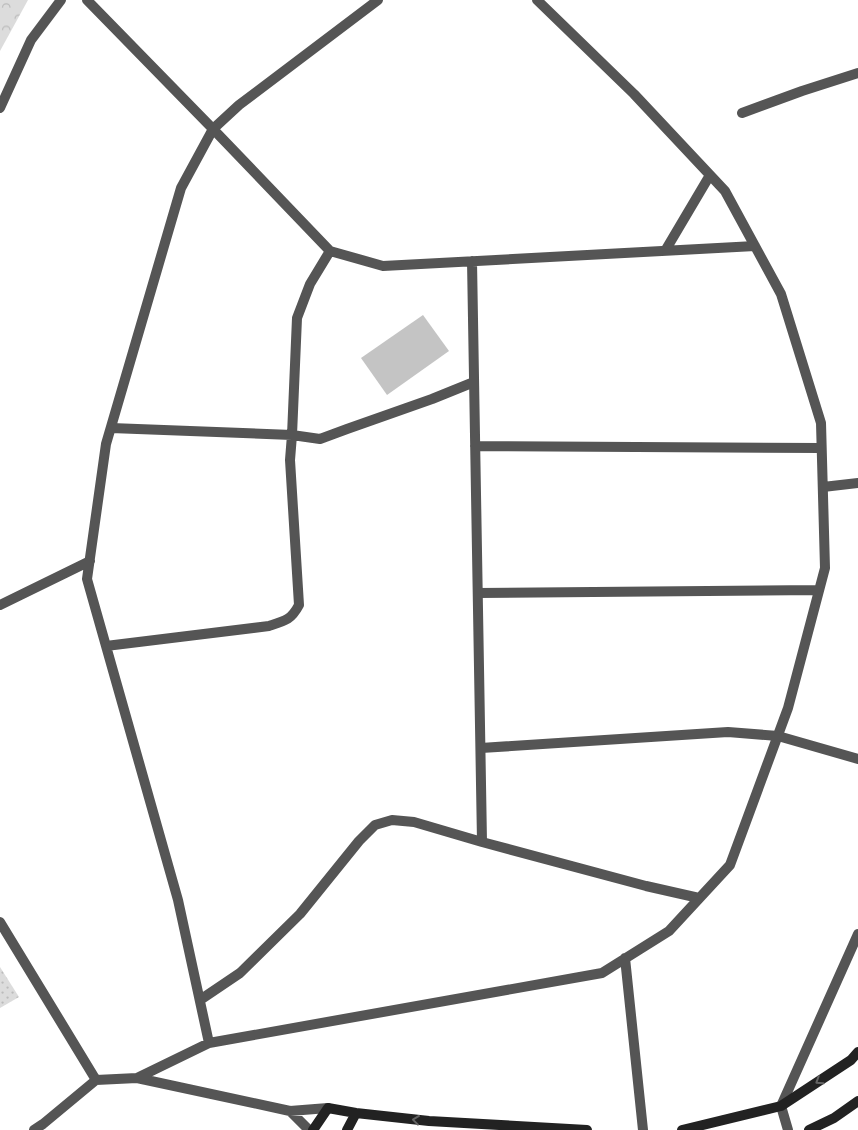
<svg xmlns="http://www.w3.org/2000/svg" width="858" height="1130" font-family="'DM Sans',sans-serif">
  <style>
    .green { fill: url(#green-dots) }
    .forest { fill: url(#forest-crowns) }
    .building { fill: #c4c4c4 }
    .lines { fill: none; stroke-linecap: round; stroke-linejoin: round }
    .street { stroke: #555; stroke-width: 10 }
    .secondary { stroke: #222; stroke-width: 10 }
    .oneway { stroke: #646464 }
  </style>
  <defs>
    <pattern id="green-dots" width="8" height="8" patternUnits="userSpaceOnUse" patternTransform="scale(1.25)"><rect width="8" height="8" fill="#dcdcdc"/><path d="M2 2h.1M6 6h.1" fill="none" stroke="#bbb" stroke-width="1.8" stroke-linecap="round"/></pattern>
    <pattern id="forest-crowns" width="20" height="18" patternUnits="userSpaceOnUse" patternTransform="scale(1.25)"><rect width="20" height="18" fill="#dcdcdc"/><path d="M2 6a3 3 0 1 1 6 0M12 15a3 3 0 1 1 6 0" fill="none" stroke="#bbb"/></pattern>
  </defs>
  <rect width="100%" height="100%" fill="#fff"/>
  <path class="green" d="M0 967 19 997 0 1008Z"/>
  <path class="forest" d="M0 0H28L0 51Z"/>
  <path class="building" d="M423 315 449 351 387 395 361 358Z"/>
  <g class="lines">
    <path class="street" d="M87 0 213 129 330 251 383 266 755 246
      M0 108 31 40 61 0
      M742 113 802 91 858 73
      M665 251 710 175
      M472 261 482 842
      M111 428 292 435 320 439 347 429 432 399 474 382
      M475 446 821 448
      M823 487 858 483
      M478 593 819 590
      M0 605 90 561
      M106 646 269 626C285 621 291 620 299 605L290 460 292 435 297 318 310 284 330 251
      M481 748 728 732 778 736 858 759
      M0 922 96 1080
      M625 958 643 1130
      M200 1000 240 973 300 914 359 841 375 825 392 820 414 822 482 842 646 886 699 898
      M209 1043 178 900 87 579 106 444 181 188 213 129 239 105 378 0
      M137 1078 209 1043 602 973 669 931 730 865 788 708 825 568 821 423 781 294 725 191 634 94 537 0
      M290 1111 309 1130
      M34 1130 43 1124 96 1080 137 1078 290 1111 328 1108
      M788 1130 781 1106 858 934"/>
    <path class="secondary" d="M313 1130 328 1108 356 1113 429 1121 587 1130
      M347 1130 356 1113
      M682 1130 781 1106 851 1060 858 1052
      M809 1130 834 1118 858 1101"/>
  </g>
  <defs><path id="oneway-chevron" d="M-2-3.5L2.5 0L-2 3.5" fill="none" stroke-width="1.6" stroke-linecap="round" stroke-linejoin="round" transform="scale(1.25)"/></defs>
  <g class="oneway">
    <use href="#oneway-chevron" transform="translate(819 1081) rotate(147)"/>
    <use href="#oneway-chevron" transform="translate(416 1120) rotate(-173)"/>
  </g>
</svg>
